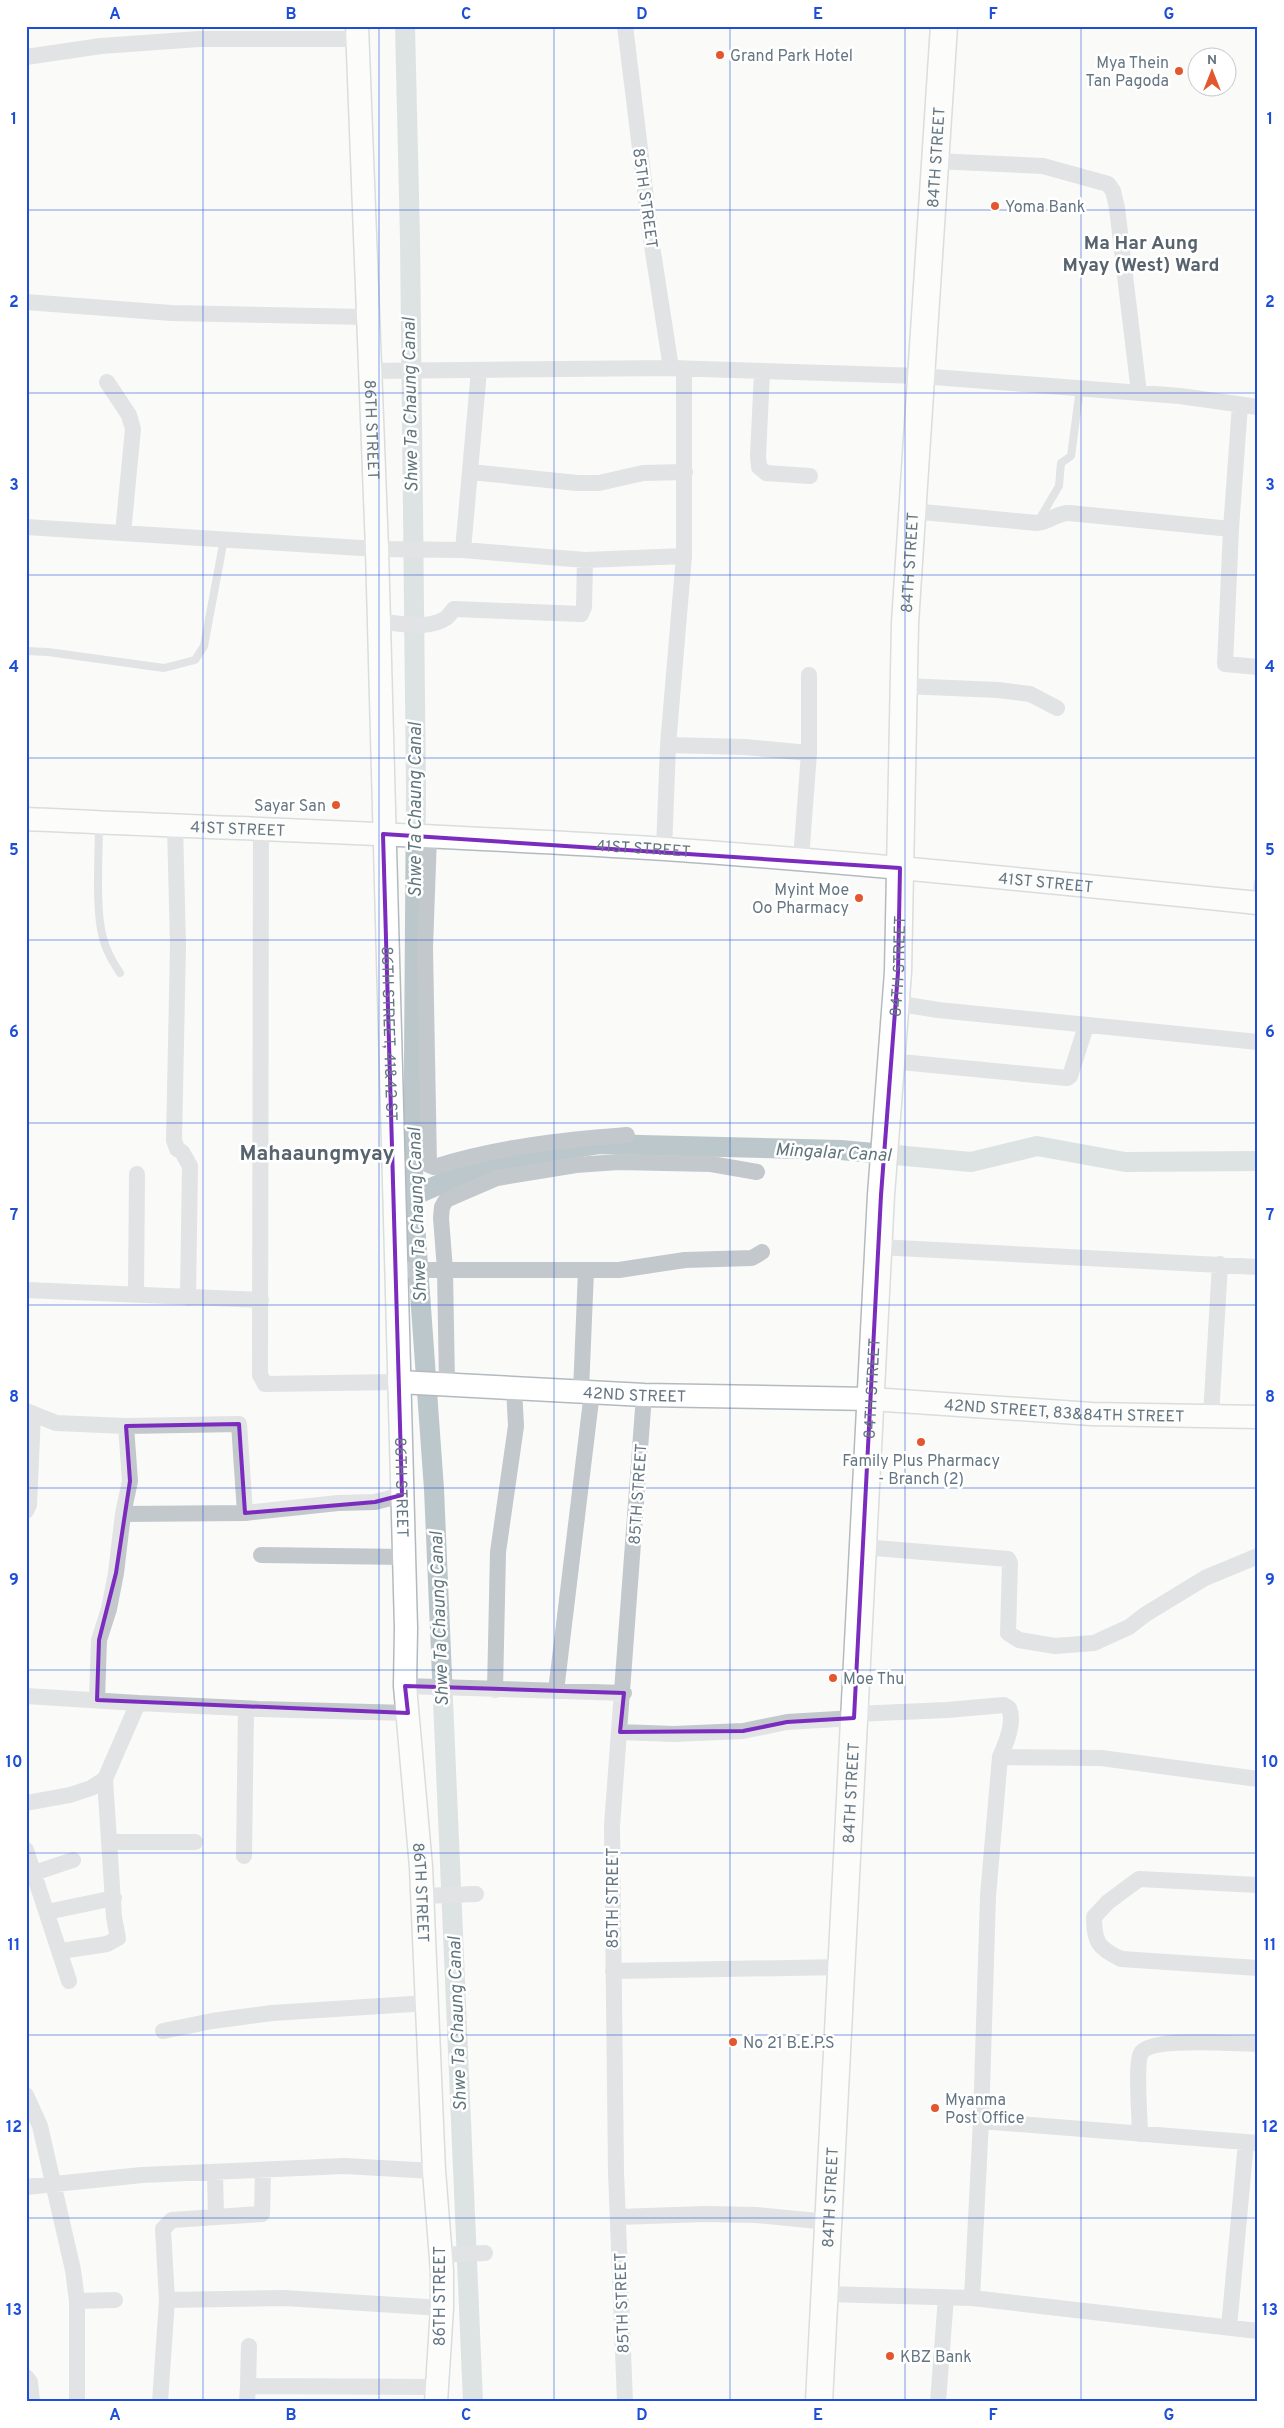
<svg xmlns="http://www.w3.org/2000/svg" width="1284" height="2428" font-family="Overpass,sans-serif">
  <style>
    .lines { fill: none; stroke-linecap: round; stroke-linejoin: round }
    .canal { stroke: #bbc7cb; stroke-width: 20 }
    .secondary-casing { stroke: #b3babf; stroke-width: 25 }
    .primary-casing { stroke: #b5babe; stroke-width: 29 }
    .lane { stroke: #c3c8cc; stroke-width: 8 }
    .street { stroke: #c3c8cc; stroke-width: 16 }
    .secondary { stroke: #fff; stroke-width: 22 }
    .primary { stroke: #fff; stroke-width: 26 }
    .marked { fill: none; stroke: #7b2cbf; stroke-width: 4; stroke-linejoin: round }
    .grid { fill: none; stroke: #1d4ed8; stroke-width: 1; stroke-opacity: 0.55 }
    .poi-dot { fill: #e4572e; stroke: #fff; stroke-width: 2 }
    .labels { text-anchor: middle; stroke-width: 5; stroke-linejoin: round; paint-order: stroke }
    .poi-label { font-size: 16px; fill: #657683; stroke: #fff; text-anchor: start }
    .street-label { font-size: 16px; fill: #657683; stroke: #fff }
    .water-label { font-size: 18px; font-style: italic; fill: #60757c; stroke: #fff }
    .quarter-label { font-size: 19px; font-weight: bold; fill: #57646e; stroke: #fff }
    .district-label { font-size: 21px; font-weight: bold; fill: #57646e; stroke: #fff }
    .neatline { fill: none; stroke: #1d4ed8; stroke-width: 2 }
    .grid-label { font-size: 16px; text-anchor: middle; font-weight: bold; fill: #1d4ed8 }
  </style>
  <rect width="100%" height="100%" fill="#fafaf8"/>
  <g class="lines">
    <path class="canal" d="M405 26 410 240 416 787 413 1196 434 1489 473 2402
      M413 1196 490 1162 600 1144 841 1150 971 1162 1037 1146 1125 1162 1258 1161"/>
    <g class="secondary-casing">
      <g id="secondary">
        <path id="s1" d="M357 26 377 549 406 1628 405 1686 421 1867 434 2171 442 2271V2308L436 2402"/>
        <path id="s2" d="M26 819C239 829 452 835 665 849 863 863 1060 883 1258 903"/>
        <path id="s3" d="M399 1382 644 1395 871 1399 1092 1414 1258 1417"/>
      </g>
    </g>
    <g class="primary-casing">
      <g id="primary">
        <path id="s4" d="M819 2402 881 1195 898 972 905 623 944 26"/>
      </g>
    </g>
    <path class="lane" d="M1039 520 1059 486 1061 463 1071 456 1080 388
      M26 651 48 652 164 668 195 660 204 646 224 539
      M99 824C99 854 95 911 103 938 106 951 113 962 120 973
      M1256 901 1258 882"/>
    <path class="street" d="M625 26 651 239 671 368
      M26 57 101 46 199 39H357
      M934 161 1043 166 1108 184 1113 191 1117 208 1139 393
      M26 302 171 313 368 317
      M370 371 671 368 920 376 1180 396 1258 407
      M762 372 758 456 759 467 766 473 810 476
      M107 382 129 415 133 429 123 533
      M471 472 577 483H599L643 473 685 472
      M912 511 1037 523C1050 522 1056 513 1069 513L1231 529 1240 405
      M26 527 377 549 463 550 585 560 684 556
      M1231 529 1225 664 1258 667
      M463 550 479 370
      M378 622C399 622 427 631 446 618 449 616 452 611 454 609L581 614 584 607 585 560
      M904 686 998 690 1030 694 1057 708
      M668 745 745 747 809 753 801 859
      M809 753V675
      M175 826 178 945 174 1140 177 1149 182 1152 190 1166 188 1298
      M261 829 260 1375 265 1384 399 1382
      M429 836 425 948 429 1165 434 1167C497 1147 562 1140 627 1135
      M664 849 668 745 684 556V369
      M895 1003 938 1010 1258 1042
      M890 1061 1067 1078 1070 1076 1086 1026
      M879 1247 1258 1267
      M396 1270H619L685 1260 752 1258 762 1252
      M26 1290 261 1300
      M136 1294 137 1174
      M447 1384 445 1270 441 1218 442 1207 446 1200 497 1178 576 1165 618 1162 711 1164 757 1172
      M581 1391 586 1271
      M26 1411 56 1423 126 1426 130 1481 123 1514 116 1573 109 1609 99 1640 97 1700
      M1211 1416 1220 1264
      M126 1426 239 1424 245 1513
      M26 1511 29 1505 33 1414
      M123 1514 245 1513 338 1503 375 1502 402 1495
      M863 1547 1008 1559 1010 1563 1008 1633 1019 1640 1055 1646 1094 1643 1129 1627 1146 1614 1205 1578 1258 1556
      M261 1555 404 1557
      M405 1686 624 1693
      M495 1690 498 1552 516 1426 514 1388
      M556 1691 592 1392
      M26 1696 138 1703
      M855 1714 947 1710 1004 1705 1009 1708C1015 1723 1006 1743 1000 1757L988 1896 981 2121 972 2298
      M620 1732 674 1734 743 1731 787 1722 854 1718
      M1000 1757 1101 1758 1258 1779
      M26 1803 70 1795 91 1788 105 1779 138 1703 259 1709 408 1713
      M110 1842H195
      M26 1850 69 1981
      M244 1856 246 1709
      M34 1873 73 1860
      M1258 1885 1139 1879 1108 1902 1094 1917C1094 1942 1098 1948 1121 1959L1258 1968
      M422 1896 476 1894
      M47 1912 114 1898
      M61 1951 107 1944 118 1938 114 1917 105 1779
      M613 1971 842 1967
      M163 2031 212 2021 272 2013 428 2003
      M26 2095 40 2126 73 2270 77 2301V2402
      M981 2121 1258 2143
      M1140 2134C1140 2119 1135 2064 1141 2053 1152 2036 1237 2044 1258 2044
      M215 2172 216 2217 172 2220 163 2229 167 2300 284 2298 442 2308
      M26 2187 142 2175 344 2166 434 2171
      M216 2217 262 2214 263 2170
      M618 2217 705 2214 756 2215 828 2222
      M440 2255 485 2253
      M825 2294 972 2298 1258 2331
      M77 2301 115 2300
      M1229 2327 1246 2142
      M26 2377 30 2382 32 2402
      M248 2386 249 2346
      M160 2402 167 2300
      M247 2402 248 2386 437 2387
      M625 2402 616 2172 612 1826 644 1395
      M938 2402 946 2297"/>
    <use href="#secondary" class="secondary"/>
    <use href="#primary" class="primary"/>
  </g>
  <path d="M0 0H1284V2428H0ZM383 834 900 868 898 972 881 1195 854 1718 787 1722 743 1731 620 1732 624 1693 405 1686 408 1713 97 1700 99 1640 116 1573 130 1481 126 1426 239 1424 245 1513 375 1502 402 1495Z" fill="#fafaf8" fill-opacity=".55" fill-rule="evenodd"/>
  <path class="marked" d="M383 834 900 868 898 972 881 1195 854 1718 787 1722 743 1731 620 1732 624 1693 405 1686 408 1713 97 1700 99 1640 116 1573 130 1481 126 1426 239 1424 245 1513 375 1502 402 1495Z"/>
  <path class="grid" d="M203 26V2402M379 26V2402M554 26V2402M730 26V2402M905 26V2402M1081 26V2402M26 210H1258M26 393H1258M26 575H1258M26 758H1258M26 940H1258M26 1123H1258M26 1305H1258M26 1488H1258M26 1670H1258M26 1853H1258M26 2035H1258M26 2218H1258"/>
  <g class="poi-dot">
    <circle cx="720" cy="55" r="5"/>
    <circle cx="1179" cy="71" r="5"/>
    <circle cx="995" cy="206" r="5"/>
    <circle cx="336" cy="805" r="5"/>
    <circle cx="859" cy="898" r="5"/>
    <circle cx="921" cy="1442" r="5"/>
    <circle cx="833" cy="1678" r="5"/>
    <circle cx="733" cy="2042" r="5"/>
    <circle cx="935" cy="2108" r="5"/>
    <circle cx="890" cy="2356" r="5"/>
  </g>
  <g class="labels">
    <g class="poi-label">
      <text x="730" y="61">Grand Park Hotel</text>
      <text x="1169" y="68" text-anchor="end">Mya Thein<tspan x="1169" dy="18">Tan Pagoda</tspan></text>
      <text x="1005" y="212">Yoma Bank</text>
      <text x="326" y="811" text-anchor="end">Sayar San</text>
      <text x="849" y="895" text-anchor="end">Myint Moe<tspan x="849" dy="18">Oo Pharmacy</tspan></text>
      <text x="921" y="1466" text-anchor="middle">Family Plus Pharmacy<tspan x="921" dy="18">- Branch (2)</tspan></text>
      <text x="843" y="1684">Moe Thu</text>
      <text x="743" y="2048">No 21 B.E.P.S</text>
      <text x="945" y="2105">Myanma<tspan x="945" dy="18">Post Office</tspan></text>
      <text x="900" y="2362">KBZ Bank</text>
    </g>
    <g class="street-label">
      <text dy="6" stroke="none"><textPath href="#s4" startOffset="2248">84TH STREET</textPath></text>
      <text transform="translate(646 198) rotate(82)" y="6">85TH STREET</text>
      <text dy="6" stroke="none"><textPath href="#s1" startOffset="404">86TH STREET</textPath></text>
      <text dy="6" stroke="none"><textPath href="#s4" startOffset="1842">84TH STREET</textPath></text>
      <text dy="6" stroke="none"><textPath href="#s2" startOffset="212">41ST STREET</textPath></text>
      <text dy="6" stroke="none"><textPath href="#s2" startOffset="618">41ST STREET</textPath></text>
      <text dy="6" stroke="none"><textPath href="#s2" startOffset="1022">41ST STREET</textPath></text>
      <text dy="6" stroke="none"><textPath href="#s4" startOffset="1438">84TH STREET</textPath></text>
      <text dy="6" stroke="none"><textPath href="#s1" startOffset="1008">86TH STREET, 41&amp;42 ST</textPath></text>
      <text dy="6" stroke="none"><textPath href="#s4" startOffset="1015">84TH STREET</textPath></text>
      <text dy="6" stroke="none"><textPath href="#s3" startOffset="236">42ND STREET</textPath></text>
      <text dy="6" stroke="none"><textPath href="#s3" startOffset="666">42ND STREET, 83&amp;84TH STREET</textPath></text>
      <text dy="6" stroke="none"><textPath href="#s1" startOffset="1462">86TH STREET</textPath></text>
      <text transform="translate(637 1494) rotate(-86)" y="6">85TH STREET</text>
      <text dy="6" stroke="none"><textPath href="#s4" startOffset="610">84TH STREET</textPath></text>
      <text dy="6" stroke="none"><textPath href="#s1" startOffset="1868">86TH STREET</textPath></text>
      <text transform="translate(612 1898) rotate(-90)" y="6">85TH STREET</text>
      <text dy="6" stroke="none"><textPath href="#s4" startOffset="205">84TH STREET</textPath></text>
      <text transform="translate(439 2296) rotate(-90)" y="6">86TH STREET</text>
      <text transform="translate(621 2303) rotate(-92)" y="6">85TH STREET</text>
    </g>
    <g class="water-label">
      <text transform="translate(410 405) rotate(-91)" y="6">Shwe Ta Chaung Canal</text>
      <text transform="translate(415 810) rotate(-90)" y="6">Shwe Ta Chaung Canal</text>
      <text transform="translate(833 1152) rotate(3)" y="6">Mingalar Canal</text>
      <text transform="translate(417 1215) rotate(-92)" y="6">Shwe Ta Chaung Canal</text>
      <text transform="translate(439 1619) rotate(-92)" y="6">Shwe Ta Chaung Canal</text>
      <text transform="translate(457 2024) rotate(-92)" y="6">Shwe Ta Chaung Canal</text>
    </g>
    <g class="quarter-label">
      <text x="1141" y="249">Ma Har Aung<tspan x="1141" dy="22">Myay (West) Ward</tspan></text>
    </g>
    <g class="district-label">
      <text x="317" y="1160">Mahaaungmyay</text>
    </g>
  </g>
  <rect width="1284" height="2428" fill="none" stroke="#ffffff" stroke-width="55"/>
  <g transform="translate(1212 72)"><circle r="24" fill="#ffffff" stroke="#c1c8cd"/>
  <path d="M0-4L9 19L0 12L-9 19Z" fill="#e4572e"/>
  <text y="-8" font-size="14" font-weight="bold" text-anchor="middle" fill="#657683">N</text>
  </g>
  <rect x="28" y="28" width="1228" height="2372" class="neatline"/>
  <g class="grid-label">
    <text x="115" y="19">A</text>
    <text x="291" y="19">B</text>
    <text x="466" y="19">C</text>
    <text x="642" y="19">D</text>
    <text x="818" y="19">E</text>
    <text x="993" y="19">F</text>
    <text x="1169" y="19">G</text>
    <text x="14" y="124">1</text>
    <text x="1270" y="124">1</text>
    <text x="14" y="307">2</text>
    <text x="1270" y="307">2</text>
    <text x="14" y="490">3</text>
    <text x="1270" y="490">3</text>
    <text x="14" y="672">4</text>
    <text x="1270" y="672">4</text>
    <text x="14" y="855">5</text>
    <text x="1270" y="855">5</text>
    <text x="14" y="1037">6</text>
    <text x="1270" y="1037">6</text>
    <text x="14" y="1220">7</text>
    <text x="1270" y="1220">7</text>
    <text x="14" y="1402">8</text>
    <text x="1270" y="1402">8</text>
    <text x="14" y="1585">9</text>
    <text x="1270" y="1585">9</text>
    <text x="14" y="1767">10</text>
    <text x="1270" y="1767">10</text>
    <text x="14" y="1950">11</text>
    <text x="1270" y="1950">11</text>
    <text x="14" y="2132">12</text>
    <text x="1270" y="2132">12</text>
    <text x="14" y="2315">13</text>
    <text x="1270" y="2315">13</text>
    <text x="115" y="2420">A</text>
    <text x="291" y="2420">B</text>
    <text x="466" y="2420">C</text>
    <text x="642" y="2420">D</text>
    <text x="818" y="2420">E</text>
    <text x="993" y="2420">F</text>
    <text x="1169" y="2420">G</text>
  </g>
</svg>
